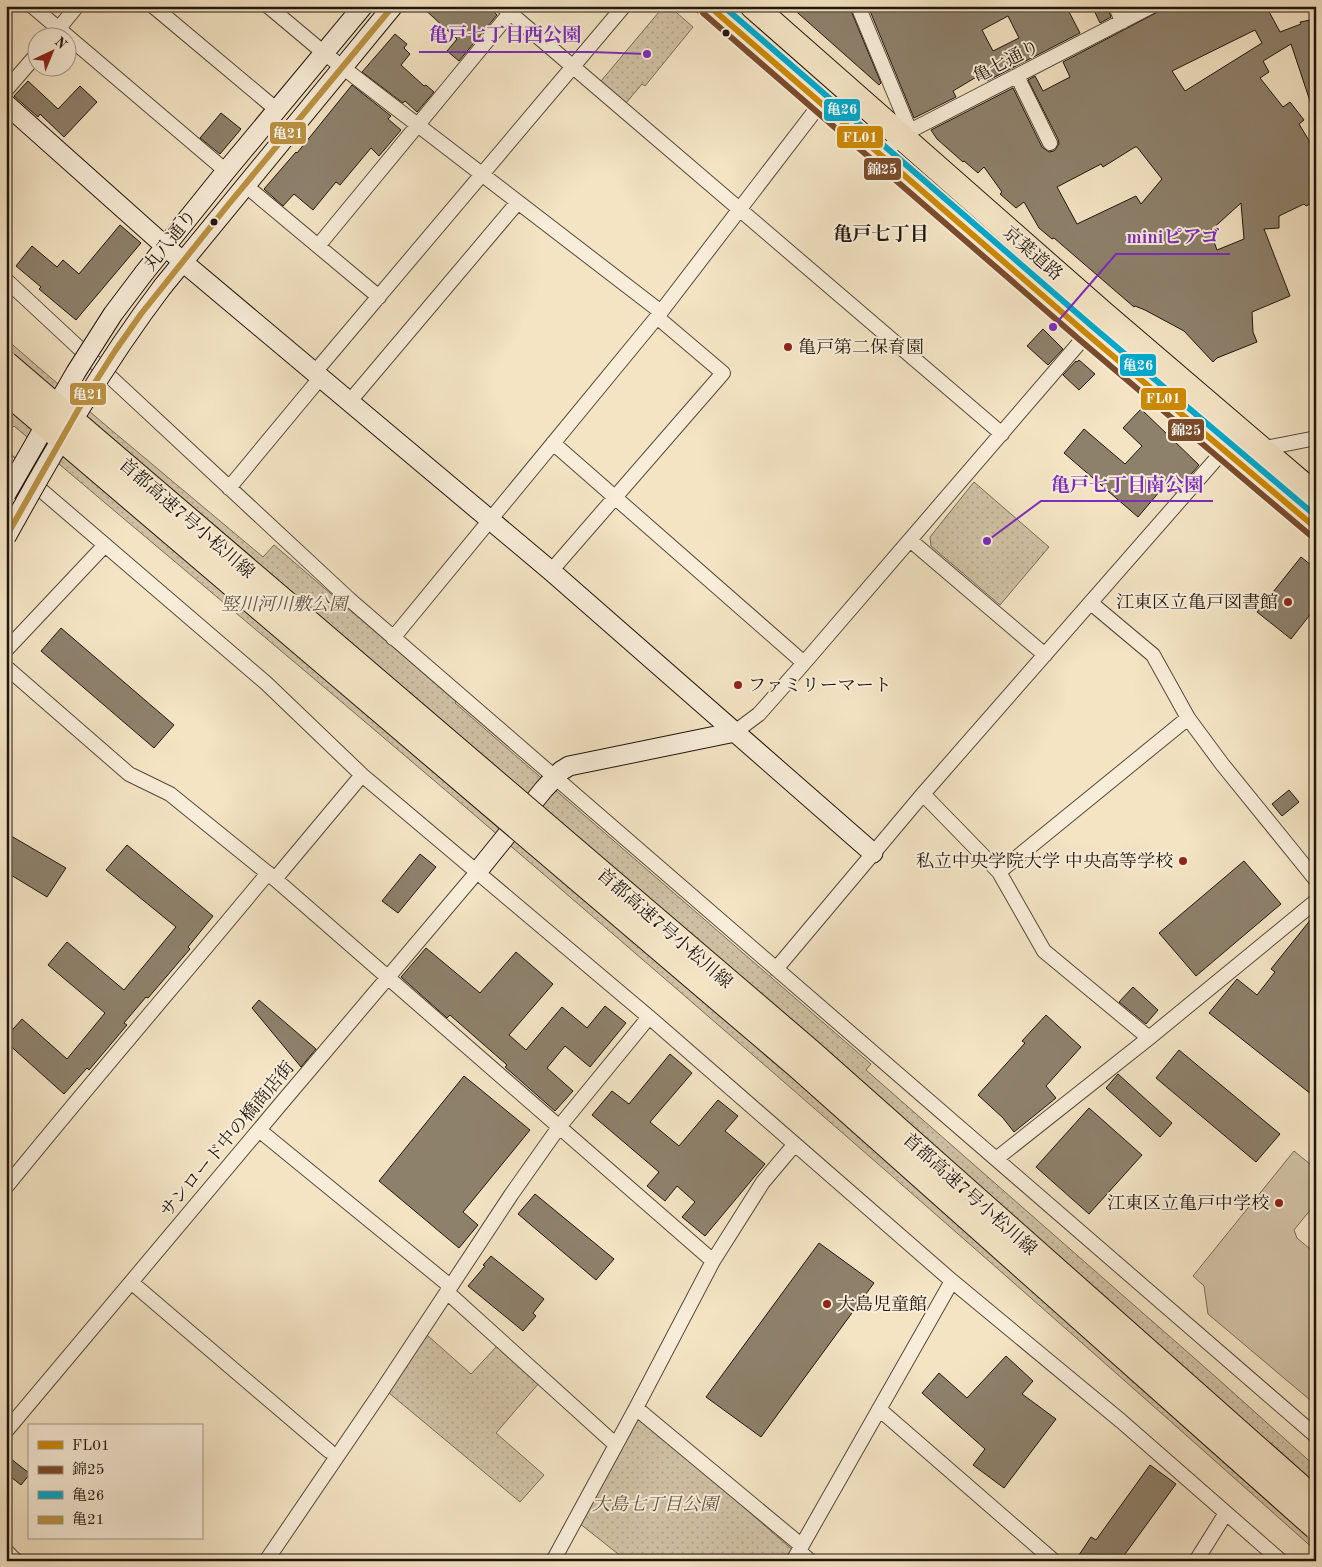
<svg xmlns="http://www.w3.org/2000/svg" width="1322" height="1567" font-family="'Old Standard TT','Noto Serif JP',serif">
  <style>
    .park { fill: url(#park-dots); stroke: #786c58 }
    .pitch { fill: #d0c1a5; stroke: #786c58 }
    .building { fill: #8e816c; stroke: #20160c; fill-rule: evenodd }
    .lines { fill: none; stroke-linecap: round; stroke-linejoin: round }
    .street-casing { stroke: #554a3a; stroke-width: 16 }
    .secondary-casing { stroke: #20160c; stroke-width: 21 }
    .highway-casing { stroke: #20160c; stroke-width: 27 }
    .street { stroke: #f8edd9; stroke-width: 14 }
    .secondary { stroke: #f8edd9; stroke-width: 19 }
    .highway { stroke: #f4e4c4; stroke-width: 25 }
    .secondary-bridge-casing { stroke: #20160c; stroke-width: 21; stroke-linecap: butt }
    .highway-bridge-casing { stroke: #20160c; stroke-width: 27; stroke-linecap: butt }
    .secondary-bridge { stroke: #f8edd9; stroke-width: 19 }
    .highway-bridge { stroke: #f4e4c4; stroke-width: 25 }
    .bus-1-casing { stroke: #f8edd9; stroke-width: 10 }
    .bus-2-casing { stroke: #f8edd9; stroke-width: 10 }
    .bus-3-casing { stroke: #f8edd9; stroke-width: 10 }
    .bus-4-casing { stroke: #f8edd9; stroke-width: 10 }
    .bus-1 { stroke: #cc8902; stroke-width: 6 }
    .bus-2 { stroke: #7a4b2a; stroke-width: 6 }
    .bus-3 { stroke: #00a9ce; stroke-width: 6 }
    .bus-4 { stroke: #bb9343; stroke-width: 6 }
    .bus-dot { fill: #20160c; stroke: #f8edd9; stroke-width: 2 }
    .poi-dot { fill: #8f2418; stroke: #f8edd9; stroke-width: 2 }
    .labels { text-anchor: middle; stroke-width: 4; stroke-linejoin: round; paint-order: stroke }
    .street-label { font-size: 18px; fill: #20160c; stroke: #f8edd9 }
    .poi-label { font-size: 18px; fill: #20160c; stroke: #f8edd9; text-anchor: start }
    .park-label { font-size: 18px; font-style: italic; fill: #5e5242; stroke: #f8edd9 }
    .neighbourhood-label { font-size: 19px; font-weight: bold; fill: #20160c; stroke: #f8edd9 }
    .leader { fill: none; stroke: #7b2cbf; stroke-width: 2 }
    .callout-dot { fill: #7b2cbf; stroke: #f8edd9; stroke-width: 2 }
    .callout-label { font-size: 19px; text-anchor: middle; font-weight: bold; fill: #7b2cbf; stroke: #f8edd9; stroke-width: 4; stroke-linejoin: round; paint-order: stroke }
    .line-badge { stroke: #f8edd9; stroke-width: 2 }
    .badge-label { font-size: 14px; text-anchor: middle; font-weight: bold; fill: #fff }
  </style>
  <defs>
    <pattern id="park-dots" width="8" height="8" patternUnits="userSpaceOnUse" patternTransform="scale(1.25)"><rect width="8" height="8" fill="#d0c1a5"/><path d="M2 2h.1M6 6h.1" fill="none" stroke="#b2a58d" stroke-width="1.8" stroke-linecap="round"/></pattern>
  </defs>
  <rect width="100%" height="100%" fill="#f4e4c4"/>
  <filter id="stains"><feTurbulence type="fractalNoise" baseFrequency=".004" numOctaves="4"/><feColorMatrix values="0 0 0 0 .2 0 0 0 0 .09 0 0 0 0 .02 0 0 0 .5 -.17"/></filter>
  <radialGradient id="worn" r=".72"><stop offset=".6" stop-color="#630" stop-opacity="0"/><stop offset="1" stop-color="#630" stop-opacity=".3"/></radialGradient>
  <path class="park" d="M664 6H669L693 27 645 86 642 84 626 103 601 81Z
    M6 339 103 423 263 557 274 545 456 701 455 703 871 1064 866 1070 1217 1378 1316 1467V1551C1030 1295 741 1043 450 794 305 670 159 549 14 426L6 434Z
    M974 482 1049 547 1000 605 931 546 930 537Z
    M427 1335 471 1374 497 1346 539 1383 496 1433 544 1475 520 1502 389 1393Z
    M640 1417 795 1552 790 1561H627L579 1523 634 1419Z"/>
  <path class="pitch" d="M1294 1151 1316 1169V1203L1294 1230 1297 1238 1316 1254V1405L1208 1314 1204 1286 1193 1276Z"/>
  <path class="building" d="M421 6H489L497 15 459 61 447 51 457 39Z
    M790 6H849L881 83 879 85Z
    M868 6H1066L1080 33 987 81 983 73 953 91 956 97 914 118ZM1008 16 1019 38 993 51 982 30Z
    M1092 6H1107L1111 17 1100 23Z
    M1169 6H1204L1206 12 1217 6H1266L1280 32 1301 24 1300 22 1316 19V113H1314L1291 44 1263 61 1269 72 1260 78 1283 107 1290 102 1304 120 1299 124 1316 152V201L1306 206 1304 204 1279 216V228L1264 229 1290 296 1252 312 1253 332 1257 342 1217 358 1213 362 1184 331 1145 310 1135 306 1134 307 1054 238 1052 239 1039 228 1024 202 1016 208 1000 194 1002 192 984 167 978 173 964 161 963 162 937 139 931 130 1013 88 1042 147 1049 152 1054 151 1059 144 1058 139 1028 80 1035 76 1043 91 1070 77 1063 62ZM1255 30 1262 43 1185 91 1172 71ZM1135 147H1137L1162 179 1141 204 1136 196 1077 224 1057 187 1101 164 1103 167ZM1241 203 1244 239 1217 250 1210 231Z
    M395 34 407 44 404 48 410 54 401 65 424 86 426 85 434 92 417 112 405 101 403 103 362 72Z
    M28 81 58 109 80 86 97 102 64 137 40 114 38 117 14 96Z
    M352 85 391 116 388 119 401 130 379 156 371 148 340 185 336 182 313 210 294 194 283 206 264 189 296 152 297 153Z
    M221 113 241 129 220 154 200 138Z
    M120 225 141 243 76 320 39 289 41 287 16 266 32 246 57 267 63 260 79 274Z
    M1043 329 1063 349 1048 365 1027 346Z
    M1079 360 1095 374 1079 390 1063 375 1076 361 1077 362Z
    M1141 409 1199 465 1175 493 1166 484 1138 517 1064 453 1084 429 1125 464 1142 446 1123 428Z
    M1301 557 1316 569V607L1291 639 1257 612Z
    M61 628 174 725 154 748 41 651Z
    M1289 790 1299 802 1282 816 1272 804Z
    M6 833 66 868 47 897 6 872Z
    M127 845 213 916 188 947 190 949 148 998 146 997 124 1023 127 1025 89 1070 87 1068 64 1094 6 1042V1037L22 1019 67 1059 105 1013 48 965 67 942 124 990 176 927 106 870Z
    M420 854 436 867 398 913 382 901Z
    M1244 861 1281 904 1196 976 1159 933Z
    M1316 913V1098L1209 1013 1237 979 1257 995 1275 972 1271 969Z
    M426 948 480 993 516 952 553 984 509 1035 526 1050 562 1007 587 1028 605 1006 626 1023 590 1067 565 1046 547 1068 573 1091 555 1111 505 1067 507 1065 450 1015 447 1018 401 977Z
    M1133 987 1158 1010 1146 1024 1119 1002Z
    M259 1000 316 1049 301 1067 252 1008Z
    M1046 1015 1081 1047 1046 1086 1056 1098 1014 1132 1003 1118 978 1095 1025 1043 1022 1041Z
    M1179 1050 1280 1134 1256 1162 1156 1078Z
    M670 1054 692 1073 650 1122 679 1146 718 1100 738 1116 725 1131 765 1164 705 1236 682 1217 695 1202 677 1186 665 1201 647 1186 659 1172 592 1115 612 1091 629 1104Z
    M1118 1074 1172 1123 1160 1137 1106 1088Z
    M464 1076 530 1130 463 1212 478 1225 459 1248 379 1181Z
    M1089 1108 1142 1155 1089 1214 1036 1167Z
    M535 1194 614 1259 596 1280 518 1214Z
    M819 1243 874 1283 761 1437 706 1397Z
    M491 1256 544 1299 533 1313 536 1316 523 1331 468 1286 485 1266 483 1265Z
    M1006 1356 1033 1381 1022 1394 1056 1419 1004 1488 973 1465 985 1449 922 1393 939 1373 967 1398Z
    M6 1455 29 1473V1475L21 1485 6 1473Z
    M1150 1465 1176 1484 1120 1561H1075L1091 1537 1096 1540Z"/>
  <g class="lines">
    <g class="street-casing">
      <path id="street" d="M32 6 226 171
        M153 6 277 110
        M268 6 324 53 661 312
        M502 6 1002 434
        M858 6 910 131
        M1116 6 1122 22
        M51 38 77 6
        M1017 76 1050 143
        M6 90 38 53
        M883 157 900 136 1152 6
        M245 185 379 297
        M318 246 510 13
        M6 280 349 599 1316 1436
        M315 372 624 6
        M350 401 518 202
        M553 443 804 663
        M1260 449 1316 438
        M6 460 266 683 362 775 649 1017 952 1281 1121 1421 1281 1561
        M229 488 321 377
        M910 540 1045 655
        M551 571 723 373 657 317
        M1091 603 1153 655 1188 718 1222 764 1316 880
        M393 638 657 317 821 103
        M6 650 105 545
        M6 667 129 774 170 794 275 879 713 1261
        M735 732 759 714 804 663 1087 334
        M923 794 999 872 1044 951 1149 1038
        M999 872 1188 718
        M275 879 362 775
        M776 969 923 794 1224 450
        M259 1130 450 1286
        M996 1159 1149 1038 1316 901
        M6 1187C92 1081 181 978 268 873
        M131 1282 329 1451
        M447 1292 616 1445
        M636 1408 802 1546
        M879 1409 1054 1561
        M6 1431 279 1106 477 872
        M6 1551 16 1561
        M799 1551 810 1561
        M266 1561 381 1392 511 1195 559 1127 649 1017
        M553 1561 636 1408 713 1261 763 1182 795 1144
        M793 1561 952 1281
        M1196 1561 1226 1513"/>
    </g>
    <g class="secondary-casing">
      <path id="secondary" d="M6 104 183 262 551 571 873 853
        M144 273 226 171 363 6
        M163 286 393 6
        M477 872 544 789 561 771 569 766 735 732"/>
    </g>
    <g class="highway-casing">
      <path id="highway" d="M709 6 1087 334 1316 528
        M753 6 1103 314 1316 496"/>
    </g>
    <use href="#street" class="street"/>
    <use href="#secondary" class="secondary"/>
    <use href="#highway" class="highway"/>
    <g class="secondary-bridge-casing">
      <path id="secondary-bridge" d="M6 494 76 372 113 314 144 273
        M6 537C54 450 103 365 163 286"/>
    </g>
    <g class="highway-bridge-casing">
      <path id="highway-bridge" d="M6 364 809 1051 1316 1501
        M6 391 797 1065 1316 1527"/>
    </g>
    <use href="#secondary-bridge" class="secondary-bridge"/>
    <use href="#highway-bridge" class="highway-bridge"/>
    <g class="bus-1-casing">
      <path id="bus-1" d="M709 6 1087 334 1316 528"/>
    </g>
    <g class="bus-2-casing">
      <path id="bus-2" d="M703 13 1081 341 1310 535"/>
    </g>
    <g class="bus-3-casing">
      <path id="bus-3" d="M723 6 1093 327 1316 516"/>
    </g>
    <g class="bus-4-casing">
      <path id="bus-4" d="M6 537 82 403 115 351 141 314 228 205 393 6"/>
    </g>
    <use href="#bus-1" class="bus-1"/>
    <use href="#bus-2" class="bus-2"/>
    <use href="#bus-3" class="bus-3"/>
    <use href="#bus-4" class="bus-4"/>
  </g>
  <g class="bus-dot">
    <circle cx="726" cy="33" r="4.5"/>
    <circle cx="214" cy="222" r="4.5"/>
  </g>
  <g class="poi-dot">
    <circle cx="788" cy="347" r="5"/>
    <circle cx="1288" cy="602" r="5"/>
    <circle cx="738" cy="685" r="5"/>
    <circle cx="1183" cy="861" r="5"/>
    <circle cx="1279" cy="1203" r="5"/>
    <circle cx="827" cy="1304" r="5"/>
  </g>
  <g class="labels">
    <g class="street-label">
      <text transform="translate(1006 61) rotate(-27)" y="6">亀七通り</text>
      <text transform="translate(170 240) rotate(-51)" y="6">丸八通り</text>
      <text transform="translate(1033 253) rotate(41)" y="6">京葉道路</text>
      <text transform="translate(187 518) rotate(41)" y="6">首都高速7号小松川線</text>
      <text transform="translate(665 928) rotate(41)" y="6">首都高速7号小松川線</text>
      <text transform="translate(227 1139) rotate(-50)" y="6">サンロード中の橋商店街</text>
      <text transform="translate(970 1194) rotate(42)" y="6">首都高速7号小松川線</text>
    </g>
    <g class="poi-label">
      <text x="798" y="353">亀戸第二保育園</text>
      <text x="1278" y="608" text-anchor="end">江東区立亀戸図書館</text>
      <text x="748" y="691">ファミリーマート</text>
      <text x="1173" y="867" text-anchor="end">私立中央学院大学 中央高等学校</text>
      <text x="1269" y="1209" text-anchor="end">江東区立亀戸中学校</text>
      <text x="837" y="1310">大島児童館</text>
    </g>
    <g class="park-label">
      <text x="284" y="610">竪川河川敷公園</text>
      <text x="655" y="1510">大島七丁目公園</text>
    </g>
    <g class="neighbourhood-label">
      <text x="881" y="240">亀戸七丁目</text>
    </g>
  </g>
  <path class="leader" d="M647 54L591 52H419M1053 327L1116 254H1230M987 541L1041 501H1213"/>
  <g class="callout-dot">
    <circle cx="647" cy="54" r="5"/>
    <circle cx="1053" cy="327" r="5"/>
    <circle cx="987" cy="541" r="5"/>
  </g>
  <g class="callout-label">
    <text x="505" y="41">亀戸七丁目西公園</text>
    <text x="1173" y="243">miniピアゴ</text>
    <text x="1127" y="491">亀戸七丁目南公園</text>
  </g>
  <g class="line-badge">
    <rect x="823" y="98" width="38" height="24" rx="5" fill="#00a9ce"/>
    <rect x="269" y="121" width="38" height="24" rx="5" fill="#bb9343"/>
    <rect x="836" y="125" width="48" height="24" rx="5" fill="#cc8902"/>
    <rect x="863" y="157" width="39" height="24" rx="5" fill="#7a4b2a"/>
    <rect x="1119" y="353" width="38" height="24" rx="5" fill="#00a9ce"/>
    <rect x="69" y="382" width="38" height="24" rx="5" fill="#bb9343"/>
    <rect x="1140" y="387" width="47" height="24" rx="5" fill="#cc8902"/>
    <rect x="1167" y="418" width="38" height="24" rx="5" fill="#7a4b2a"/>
  </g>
  <g class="badge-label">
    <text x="842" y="114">亀26</text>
    <text x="288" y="138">亀21</text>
    <text x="860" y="142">FL01</text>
    <text x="882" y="174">錦25</text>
    <text x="1138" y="370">亀26</text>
    <text x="88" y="399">亀21</text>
    <text x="1163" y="403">FL01</text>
    <text x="1186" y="435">錦25</text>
  </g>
  <rect width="1322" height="1567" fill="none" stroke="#f4e4c4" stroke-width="25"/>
  <rect x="8" y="8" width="1307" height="1552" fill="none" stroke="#20160c" stroke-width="2.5"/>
  <rect x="12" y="12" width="1297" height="1542" fill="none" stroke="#20160c"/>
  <rect x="28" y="1424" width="175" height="115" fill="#f8edd9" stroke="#a29787"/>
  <rect x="38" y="1441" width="25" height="8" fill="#cc8902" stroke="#a29787"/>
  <text x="72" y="1450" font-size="15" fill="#20160c">FL01</text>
  <rect x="38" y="1466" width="25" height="8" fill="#7a4b2a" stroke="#a29787"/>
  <text x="72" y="1474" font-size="15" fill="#20160c">錦25</text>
  <rect x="38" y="1491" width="25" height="8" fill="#00a9ce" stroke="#a29787"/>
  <text x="72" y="1500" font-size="15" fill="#20160c">亀26</text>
  <rect x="38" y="1516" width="25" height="8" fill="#bb9343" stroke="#a29787"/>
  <text x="72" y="1524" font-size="15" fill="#20160c">亀21</text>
  <g transform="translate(52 52) rotate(44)"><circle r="24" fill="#f8edd9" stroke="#a29787"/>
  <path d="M0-4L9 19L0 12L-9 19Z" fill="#8f2418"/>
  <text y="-8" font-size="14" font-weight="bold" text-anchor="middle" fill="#20160c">N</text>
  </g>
  <rect width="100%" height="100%" filter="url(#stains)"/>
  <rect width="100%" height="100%" fill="url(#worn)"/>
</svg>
